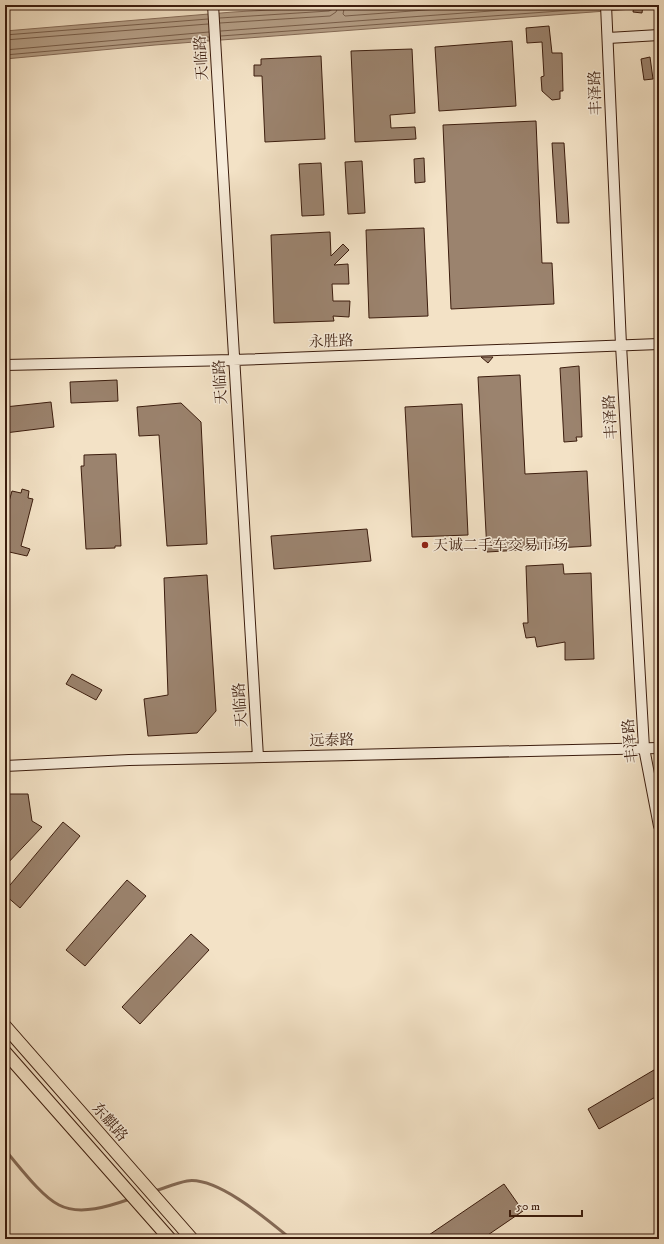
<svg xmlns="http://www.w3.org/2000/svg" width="664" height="1244" font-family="'IM FELL DW Pica','Noto Serif SC',serif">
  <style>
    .water { fill: #b59f87; stroke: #856b57 }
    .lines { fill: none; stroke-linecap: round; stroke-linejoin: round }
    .shore { stroke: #785e4a; stroke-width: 1 }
    .stream { stroke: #856b57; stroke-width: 3 }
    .building { fill: #9b836e; stroke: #3c1d0e }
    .secondary-casing { stroke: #3c1d0e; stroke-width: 12 }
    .primary-casing { stroke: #3c1d0e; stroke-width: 14 }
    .secondary { stroke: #f7ecda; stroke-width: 10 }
    .primary { stroke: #f3e2c6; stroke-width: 12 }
    .poi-dot { fill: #8f2418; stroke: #f7ecda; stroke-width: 1.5 }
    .labels { text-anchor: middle; stroke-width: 3; stroke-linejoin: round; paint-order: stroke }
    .street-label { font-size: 15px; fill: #3c1d0e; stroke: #f7ecda }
    .poi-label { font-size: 15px; fill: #3c1d0e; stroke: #f7ecda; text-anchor: start }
  </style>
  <rect width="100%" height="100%" fill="#f3e2c6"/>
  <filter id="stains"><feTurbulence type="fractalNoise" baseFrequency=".005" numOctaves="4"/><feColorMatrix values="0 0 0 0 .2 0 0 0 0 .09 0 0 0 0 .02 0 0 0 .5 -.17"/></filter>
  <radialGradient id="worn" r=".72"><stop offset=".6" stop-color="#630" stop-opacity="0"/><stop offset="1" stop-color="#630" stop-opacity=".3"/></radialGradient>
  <path class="water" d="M364 5H659V7L155 45 5 59V31L233 12Z"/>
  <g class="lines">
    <path class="shore" d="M345 5 343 14 345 16 492 5
      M220 18 329 11 333 9V5
      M220 23 330 16 336 12 339 5
      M221 31 572 5
      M5 35 208 19
      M221 36 600 8
      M5 40 208 24
      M5 50 209 32
      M5 55 209 37"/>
    <path class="stream" d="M5 1150C19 1166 41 1196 59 1205 80 1216 110 1206 130 1199
      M155 1191C165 1188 176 1183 187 1181 217 1176 269 1221 291 1239"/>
  </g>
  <path class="building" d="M634 5H643L642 13 633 12Z
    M549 26 552 53H562L563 91H560V99L552 100 542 91 541 77 544 76 542 42 527 43 526 28Z
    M512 41 516 106 439 111 435 47Z
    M412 49 415 113 390 115 391 128 415 127 416 139 355 142 351 51Z
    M321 56 325 139 265 142 262 76H254V65H261V59Z
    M650 57 653 79 644 80 641 59Z
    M536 121 542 263H552L554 304 451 309 443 125Z
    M552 143H564L569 223H557Z
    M424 158 425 182 415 183 414 159Z
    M362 161 365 213 348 214 345 162Z
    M321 163 324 215 302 216 299 164Z
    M424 228 428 316 369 318 366 230Z
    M330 232 331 256 343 244 349 250 334 265 348 264 349 284H332L333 301H350L349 317 333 316 334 321 274 323 271 235Z
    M481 357H493L488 363Z
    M579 366 582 437H576L577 441 564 442 560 368Z
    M520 375 525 474 587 471 591 546 487 552 478 377Z
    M117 380 118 401 71 403 70 382Z
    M51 402 54 427 5 433V407Z
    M181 403 201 422 207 544 167 546 159 435 139 436 137 407Z
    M462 404 468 535 412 537 405 407Z
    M116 454 121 546H115V548L86 549 81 466H84V455Z
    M22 489 29 491 28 498 33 499 21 546 30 549 27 556 5 551V515L12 491 21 493Z
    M367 529 371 561 274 569 271 536Z
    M563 564 564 574 591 573 594 659 565 660V642L537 647 535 637 526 638 523 623H528L526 566Z
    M207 575 216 711 197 733 148 736 144 699 168 695 164 578Z
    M72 674 102 690 96 700 66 684Z
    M5 794H28L32 821 42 827 5 866Z
    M63 822 80 836 20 908 5 895V891Z
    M127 880 146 896 85 966 66 950Z
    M191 934 209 950 140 1024 122 1007Z
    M659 1067V1095L599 1129 588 1109Z
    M504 1184 523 1211 482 1239H423Z"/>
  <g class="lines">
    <g class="secondary-casing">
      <path id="secondary" d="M213 5 258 757
        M606 5 621 345 644 748 659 826
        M608 38 659 35
        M5 365 233 360 659 344
        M5 766 129 760 659 748"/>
    </g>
    <g class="primary-casing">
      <path id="primary" d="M5 1026 192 1239
        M5 1052 170 1239"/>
    </g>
    <use href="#secondary" class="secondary"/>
    <use href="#primary" class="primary"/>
  </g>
  <circle class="poi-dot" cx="425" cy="545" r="4"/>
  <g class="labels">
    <g class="street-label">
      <text transform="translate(201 58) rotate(-93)" y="5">天临路</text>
      <text transform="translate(595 93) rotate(-92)" y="5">丰泽路</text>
      <text transform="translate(331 341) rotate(-2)" y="5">永胜路</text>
      <text transform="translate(220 382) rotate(-93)" y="5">天临路</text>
      <text transform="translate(610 417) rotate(-93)" y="5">丰泽路</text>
      <text transform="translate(240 705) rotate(-94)" y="5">天临路</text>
      <text transform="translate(332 740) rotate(-1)" y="5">远泰路</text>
      <text transform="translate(630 741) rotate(-96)" y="5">丰泽路</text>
      <text transform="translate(110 1122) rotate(49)" y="5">东麒路</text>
    </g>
    <g class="poi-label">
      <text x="433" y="550">天诚二手车交易市场</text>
    </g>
  </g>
  <rect width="664" height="1244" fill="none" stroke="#f3e2c6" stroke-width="20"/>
  <rect x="6" y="6" width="652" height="1232" fill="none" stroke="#3c1d0e" stroke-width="2"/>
  <rect x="10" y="10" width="644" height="1224" fill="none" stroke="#3c1d0e"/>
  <path d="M510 1210v6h72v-6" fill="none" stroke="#3c1d0e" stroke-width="2"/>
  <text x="516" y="1210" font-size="12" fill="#3c1d0e" stroke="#f7ecda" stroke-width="3" paint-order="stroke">50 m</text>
  <rect width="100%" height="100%" filter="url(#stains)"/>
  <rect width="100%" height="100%" fill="url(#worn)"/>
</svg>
